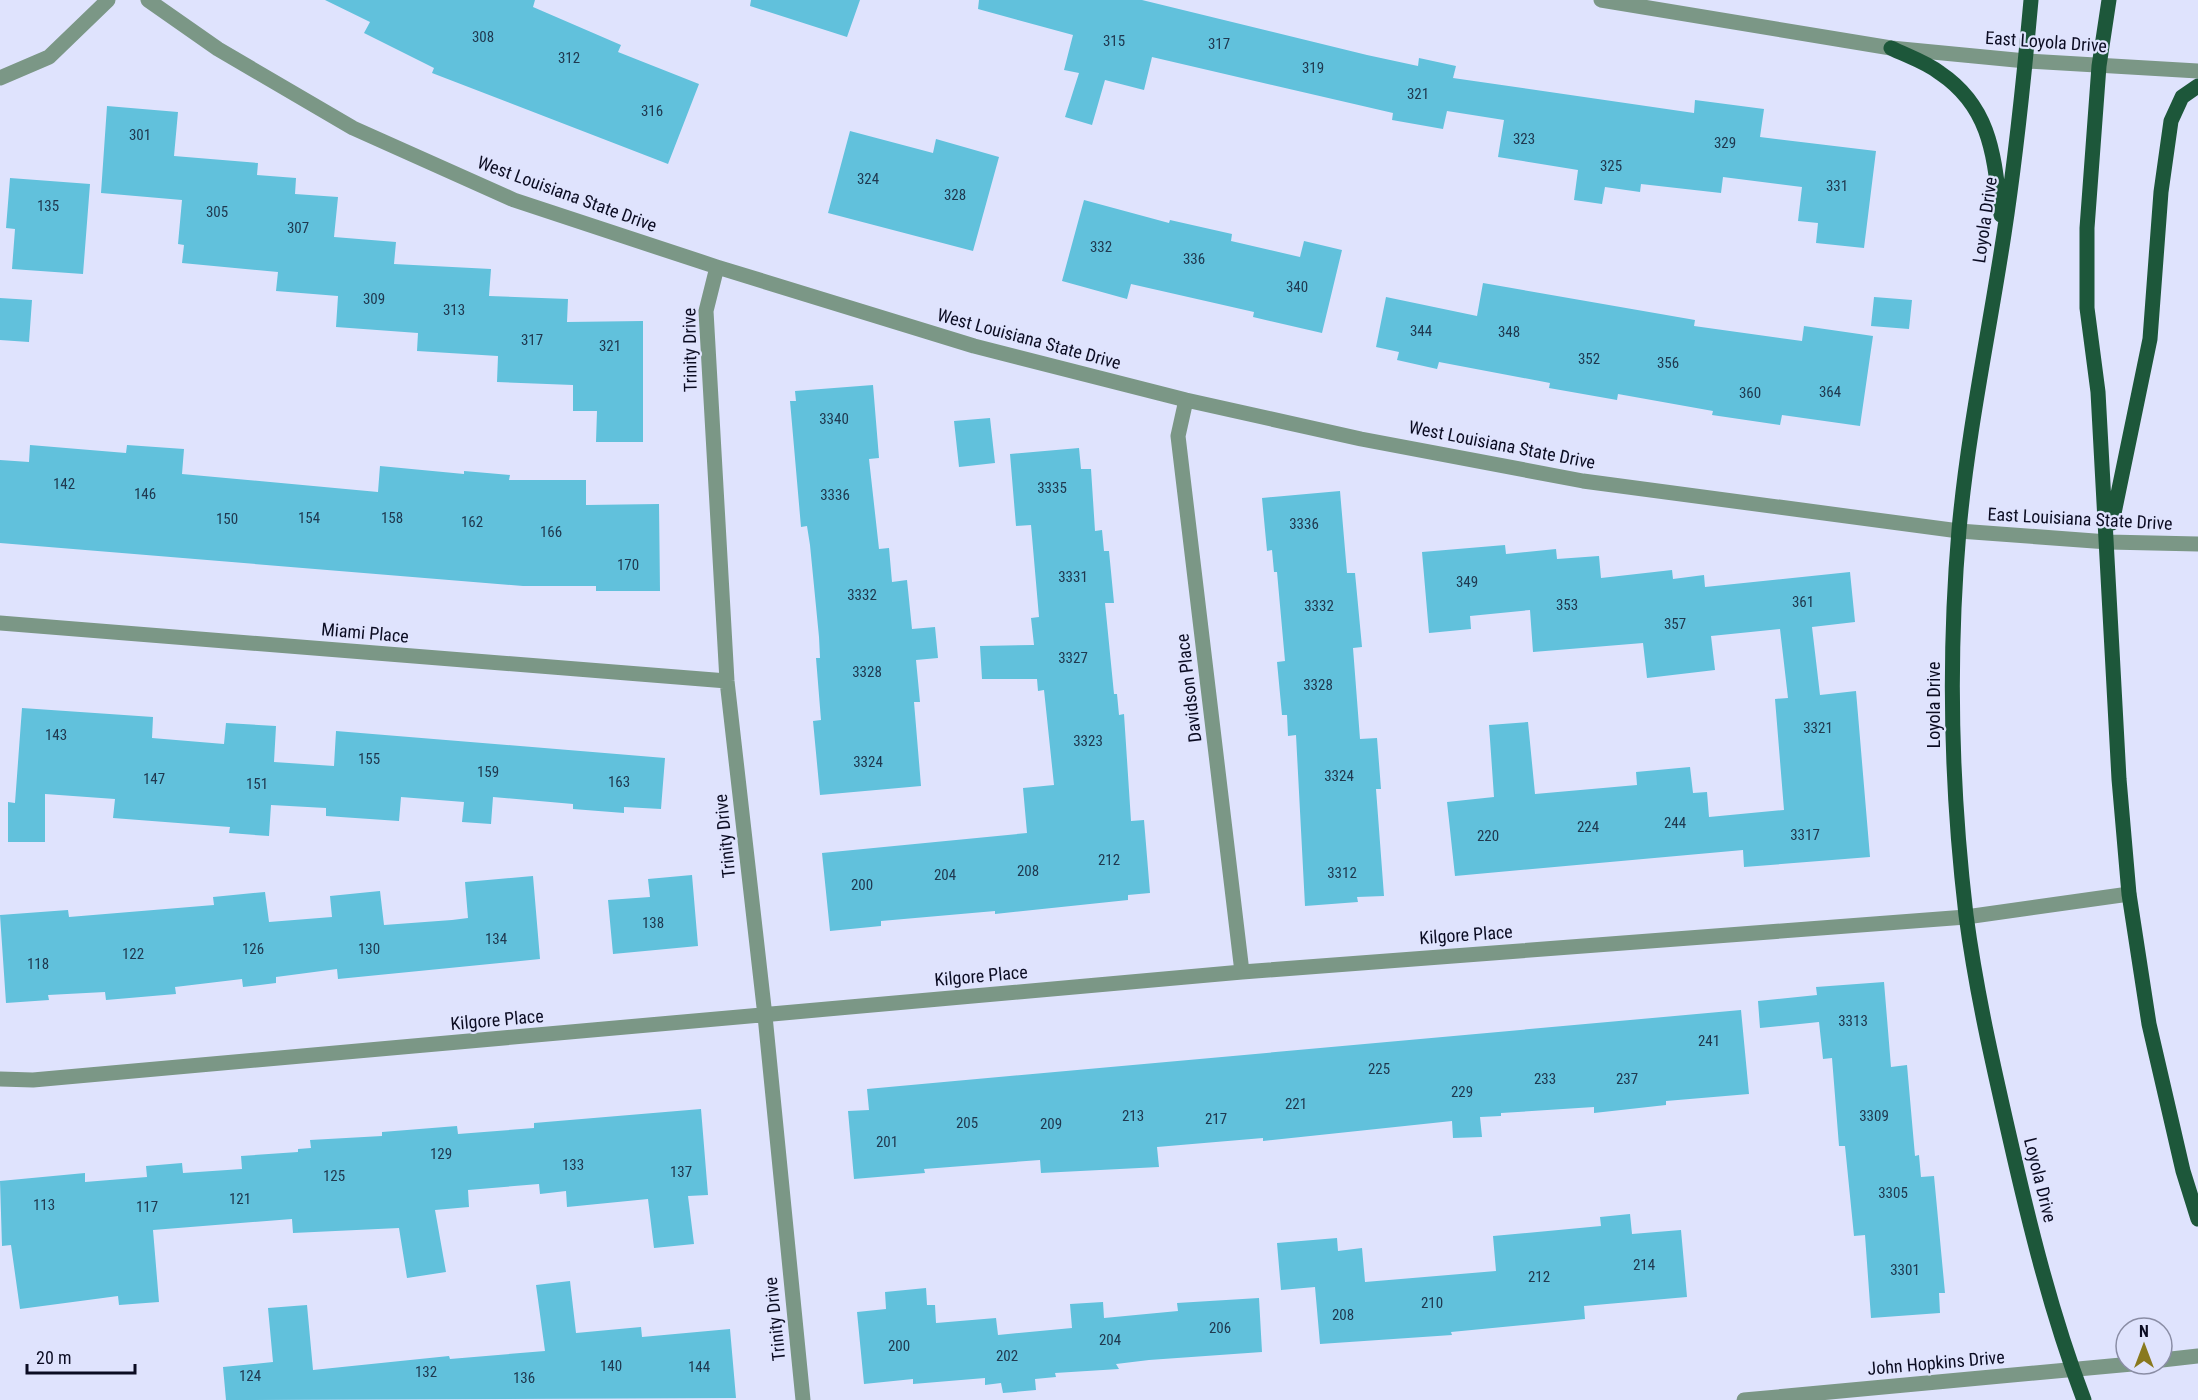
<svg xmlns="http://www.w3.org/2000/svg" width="2198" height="1400" font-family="'Roboto Condensed',sans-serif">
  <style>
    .building { fill: #61c1dc }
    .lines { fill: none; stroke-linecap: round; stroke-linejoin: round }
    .minor { stroke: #7b9786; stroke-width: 15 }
    .major { stroke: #1d573a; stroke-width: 15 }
    .labels { text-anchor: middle; stroke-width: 4.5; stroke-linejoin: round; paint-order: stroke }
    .number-label { font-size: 15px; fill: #203950 }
    .street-label { font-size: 18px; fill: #0b0c22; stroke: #dfe3fd }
  </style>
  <rect width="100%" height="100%" fill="#dfe3fd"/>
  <path class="building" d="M325 0H535L533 7 621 45 618 52 699 84 668 164 432 73 434 68 364 33 370 22Z
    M751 0H860L847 37 750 6Z
    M979 0H1142L1367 55 1418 66 1419 58 1456 66 1453 78 1694 113 1695 100 1764 109 1760 137 1876 151 1864 248 1816 243 1818 223 1798 221 1802 187 1723 177 1721 193 1641 184 1640 192 1605 187 1602 204 1574 200 1578 170 1498 157 1504 120 1447 111 1443 129 1392 120 1393 113 1152 57 1144 90 1105 80 1092 125 1065 117 1079 73 1064 70 1073 35 978 9Z
    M107 106 178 112 174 156 258 163 257 175 296 178 295 194 338 197 334 237 396 242 394 264 491 269 489 296 568 299 567 322 643 321V442H596L597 411H573V385L497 382 498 356 417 351 418 333 336 327 338 296 276 291 278 272 182 263 184 245 178 244 182 200 101 193Z
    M850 131 933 153 936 139 999 157 973 251 828 213Z
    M10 178 90 184 83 274 12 269 15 229 6 228Z
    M1084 200 1169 223 1170 220 1232 234 1231 241 1300 257 1304 241 1342 250 1322 333 1253 317 1254 312 1131 284 1127 299 1062 281Z
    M1483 283 1695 320 1694 326 1802 341 1804 326 1873 336 1860 426 1782 415 1780 425 1712 415 1713 411 1618 394 1617 400 1549 388 1550 383 1439 362 1437 369 1397 360 1399 352 1376 347 1386 297 1477 316Z
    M1874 297 1912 300 1909 329 1871 326Z
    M0 298 32 300 29 342 0 340Z
    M873 385 879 458 869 459 879 549 889 548 892 582 907 580 912 629 935 627 938 658 916 660 920 702H914L921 786 820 795 813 721 821 720 816 658H820L819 637 810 545 807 526 801 527 790 401H796L795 391Z
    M990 418 995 463 959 467 954 421Z
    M30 445 126 453 127 445 184 449 182 474 378 492 380 466 464 474V471L510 475 509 480H586V505L659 504 660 591H596V586H523L0 543V460L29 462Z
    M1079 448 1081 469H1091L1095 531 1102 530 1104 551H1109L1114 603H1105L1114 694H1117L1119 715 1124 714 1131 821 1144 820 1150 893 1128 895V900L995 914V911L881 921V926L830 931 822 853 1027 833 1023 788 1054 785 1044 690 1038 691 1037 679H982L980 646 1034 645 1031 618 1039 617 1031 525 1016 526 1010 454Z
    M1340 491 1347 573H1355L1362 647 1353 648 1360 739 1377 738 1381 789H1376L1384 896 1357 897 1358 902 1305 906 1296 735 1288 736 1287 715H1282L1277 662 1285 661 1277 572H1274L1272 550 1267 551 1262 498Z
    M1505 545 1506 554 1556 549 1557 559 1599 556 1601 578 1672 570 1673 579 1704 575 1705 587 1850 572 1855 622 1812 627 1820 695 1856 691 1870 857 1744 867 1743 850 1455 876 1447 802 1494 797 1489 725 1528 722 1535 794 1637 785 1636 772 1690 767 1693 793 1707 792 1709 817 1784 810 1775 699 1788 698 1780 629 1711 636 1715 670 1647 678 1643 643 1533 652 1530 610 1470 616 1471 629 1429 633 1422 552Z
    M22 708 153 717 152 738 224 744 226 723 276 726 274 762 334 766 336 731 665 758 661 809 624 807V813L573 809V804L493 797 491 824 462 822 464 802 401 797 399 821 326 816V808L271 805 269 836 229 833 230 827 113 818 115 799 45 794V842H8V802L15 803Z
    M692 875 698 946 613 954 608 900 650 897 648 879Z
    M533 876 540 959 338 979 337 969 276 977V983L243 987 242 979 175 987 176 994 106 1000 105 992 48 995 49 1000 6 1003 0 915 68 910 69 917 214 905 213 897 265 892 269 922 332 917 330 896 380 891 384 925 452 920 468 918 465 882Z
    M1884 982 1891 1067 1907 1065 1915 1156 1919 1155 1921 1177 1934 1176 1945 1293H1939L1940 1313 1871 1318 1865 1235 1854 1236 1845 1146H1839L1832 1058 1823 1059 1819 1022 1760 1028 1758 1001 1817 995 1816 987Z
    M1741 1010 1749 1094 1666 1101V1105L1594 1113V1107L1501 1113V1116L1480 1117 1482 1137 1453 1138 1452 1121 1263 1141V1138L1157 1147 1159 1167 1041 1173 1040 1160 924 1169 925 1173 854 1179 848 1111 869 1110 867 1089Z
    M701 1109 708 1195 688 1196 694 1244 654 1248 648 1199 567 1207 566 1191 540 1194 539 1184 468 1190 469 1207 435 1210 446 1272 407 1278 399 1228 293 1233 292 1219 153 1230 159 1302 119 1305 118 1296 20 1309 11 1245 2 1246 0 1181 85 1173V1182L147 1177 146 1166 182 1163 183 1173 242 1169 241 1156 298 1152V1149L311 1148 310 1140 382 1136V1132L457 1126 458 1134 534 1128V1123Z
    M1630 1214 1632 1234 1681 1230 1687 1297 1584 1306 1585 1319 1451 1332 1452 1335 1320 1344 1315 1287 1281 1290 1277 1243 1337 1238 1338 1251 1362 1248 1365 1282 1496 1271 1493 1236 1601 1226 1600 1217Z
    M570 1281 576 1333 641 1327 642 1337 730 1329 736 1398 226 1400 223 1367 273 1362 268 1308 307 1305 313 1370 449 1356 450 1359 545 1351 536 1285Z
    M926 1288 927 1305H935L936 1323 996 1318 998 1335 1072 1328 1070 1304 1103 1302 1104 1318 1178 1311 1177 1303 1259 1298 1262 1352 1149 1360 1116 1364 1119 1369 1055 1373 1056 1377 1035 1379 1036 1390 1003 1393 1001 1383 985 1385V1378L913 1384V1379L864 1384 857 1312 886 1309 885 1292Z"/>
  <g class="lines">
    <path class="minor" d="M148 0 218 49 353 128 514 200 717 267 974 346 1186 400 1361 439 1583 481 1959 531 2108 542 2198 544
      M1601 0 1891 48 2026 61 2198 71
      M0 78 49 57 108 0
      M717 267 706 311 727 681 765 1016 803 1400
      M1186 400 1178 436 1242 972
      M0 623 727 681
      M0 1079 33 1080 1242 972 1966 917 2129 894
      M2162 1360 2198 1356
      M1744 1400 2132 1364"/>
    <path class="major" d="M2031 0C2024 78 2016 156 2004 234 1989 333 1968 430 1959 530 1948 658 1951 788 1966 915 1976 991 1993 1065 2010 1139 2030 1227 2052 1316 2084 1400
      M2109 0 2099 66 2087 228V308L2098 392 2119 779 2129 894 2149 1024 2183 1171 2198 1219
      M1891 48C1907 56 1926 62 1940 73 1992 108 1994 158 2001 215
      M2112 523 2150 339 2161 192 2171 121 2182 97 2198 86"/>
  </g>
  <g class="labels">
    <g class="number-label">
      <text x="483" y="42">308</text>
      <text x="1114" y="46">315</text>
      <text x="1219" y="49">317</text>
      <text x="569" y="63">312</text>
      <text x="1313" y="73">319</text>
      <text x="1418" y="99">321</text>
      <text x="652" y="116">316</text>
      <text x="140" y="140">301</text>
      <text x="1524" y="144">323</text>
      <text x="1725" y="148">329</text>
      <text x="1611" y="171">325</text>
      <text x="868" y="184">324</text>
      <text x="1837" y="191">331</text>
      <text x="955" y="200">328</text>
      <text x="48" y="211">135</text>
      <text x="217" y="217">305</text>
      <text x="298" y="233">307</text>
      <text x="1101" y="252">332</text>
      <text x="1194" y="264">336</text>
      <text x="1297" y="292">340</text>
      <text x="374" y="304">309</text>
      <text x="454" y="315">313</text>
      <text x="1421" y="336">344</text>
      <text x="1509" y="337">348</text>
      <text x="532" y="345">317</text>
      <text x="610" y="351">321</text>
      <text x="1589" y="364">352</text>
      <text x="1668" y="368">356</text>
      <text x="1830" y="397">364</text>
      <text x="1750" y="398">360</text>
      <text x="834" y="424">3340</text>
      <text x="64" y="489">142</text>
      <text x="1052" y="493">3335</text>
      <text x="145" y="499">146</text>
      <text x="835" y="500">3336</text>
      <text x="309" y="523">154</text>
      <text x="392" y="523">158</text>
      <text x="227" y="524">150</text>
      <text x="472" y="527">162</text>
      <text x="1304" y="529">3336</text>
      <text x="551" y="537">166</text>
      <text x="628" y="570">170</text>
      <text x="1073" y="582">3331</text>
      <text x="1467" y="587">349</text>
      <text x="862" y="600">3332</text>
      <text x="1803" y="607">361</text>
      <text x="1567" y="610">353</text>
      <text x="1319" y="611">3332</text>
      <text x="1675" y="629">357</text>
      <text x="1073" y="663">3327</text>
      <text x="867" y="677">3328</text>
      <text x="1318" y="690">3328</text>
      <text x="1818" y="733">3321</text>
      <text x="56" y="740">143</text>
      <text x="1088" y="746">3323</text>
      <text x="369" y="764">155</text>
      <text x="868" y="767">3324</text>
      <text x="488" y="777">159</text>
      <text x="1339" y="781">3324</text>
      <text x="154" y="784">147</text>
      <text x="619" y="787">163</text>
      <text x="257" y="789">151</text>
      <text x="1675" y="828">244</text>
      <text x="1588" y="832">224</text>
      <text x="1805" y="840">3317</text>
      <text x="1488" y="841">220</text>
      <text x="1109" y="865">212</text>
      <text x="1028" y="876">208</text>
      <text x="1342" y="878">3312</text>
      <text x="945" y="880">204</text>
      <text x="862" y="890">200</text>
      <text x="653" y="928">138</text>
      <text x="496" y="944">134</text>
      <text x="253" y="954">126</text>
      <text x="369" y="954">130</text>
      <text x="133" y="959">122</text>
      <text x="38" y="969">118</text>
      <text x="1853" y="1026">3313</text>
      <text x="1709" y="1046">241</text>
      <text x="1379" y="1074">225</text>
      <text x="1545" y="1084">233</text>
      <text x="1627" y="1084">237</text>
      <text x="1462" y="1097">229</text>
      <text x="1296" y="1109">221</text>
      <text x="1133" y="1121">213</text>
      <text x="1874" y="1121">3309</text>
      <text x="1216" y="1124">217</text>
      <text x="967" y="1128">205</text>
      <text x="1051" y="1129">209</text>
      <text x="887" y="1147">201</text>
      <text x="441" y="1159">129</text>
      <text x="573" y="1170">133</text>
      <text x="681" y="1177">137</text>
      <text x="334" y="1181">125</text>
      <text x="1893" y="1198">3305</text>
      <text x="240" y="1204">121</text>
      <text x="44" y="1210">113</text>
      <text x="147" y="1212">117</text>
      <text x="1644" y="1270">214</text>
      <text x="1905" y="1275">3301</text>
      <text x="1539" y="1282">212</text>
      <text x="1432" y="1308">210</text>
      <text x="1343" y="1320">208</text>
      <text x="1220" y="1333">206</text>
      <text x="1110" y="1345">204</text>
      <text x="899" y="1351">200</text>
      <text x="1007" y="1361">202</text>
      <text x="611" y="1371">140</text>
      <text x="699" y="1372">144</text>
      <text x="426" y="1377">132</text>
      <text x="250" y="1381">124</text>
      <text x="524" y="1383">136</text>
    </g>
    <g class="street-label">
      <text transform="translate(2046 42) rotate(4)" y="6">East Loyola Drive</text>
      <text transform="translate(567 194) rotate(20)" y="6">West Louisiana State Drive</text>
      <text transform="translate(1985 220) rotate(-82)" y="6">Loyola Drive</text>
      <text transform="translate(1029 339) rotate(15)" y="6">West Louisiana State Drive</text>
      <text transform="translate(690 350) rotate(-91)" y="6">Trinity Drive</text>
      <text transform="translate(1502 445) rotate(11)" y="6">West Louisiana State Drive</text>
      <text transform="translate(2080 519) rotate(3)" y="6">East Louisiana State Drive</text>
      <text transform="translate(365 633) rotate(5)" y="6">Miami Place</text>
      <text transform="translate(1189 688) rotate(-97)" y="6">Davidson Place</text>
      <text transform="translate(1934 705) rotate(-90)" y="6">Loyola Drive</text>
      <text transform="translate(725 836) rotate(-96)" y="6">Trinity Drive</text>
      <text transform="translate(1466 935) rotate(-4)" y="6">Kilgore Place</text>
      <text transform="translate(981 976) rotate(-5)" y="6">Kilgore Place</text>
      <text transform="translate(497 1020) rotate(-5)" y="6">Kilgore Place</text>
      <text transform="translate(2040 1180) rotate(76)" y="6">Loyola Drive</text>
      <text transform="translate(775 1319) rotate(-96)" y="6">Trinity Drive</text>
      <text transform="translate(1936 1363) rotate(-5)" y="6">John Hopkins Drive</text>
    </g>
  </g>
  <g transform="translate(2144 1346)"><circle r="28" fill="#dfe3fd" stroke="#8a8da5" stroke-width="1.5"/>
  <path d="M0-4.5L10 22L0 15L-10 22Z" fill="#89791e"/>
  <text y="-9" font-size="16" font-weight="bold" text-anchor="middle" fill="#0b0c22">N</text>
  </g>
  <path d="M27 1364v9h108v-9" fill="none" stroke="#0b0c22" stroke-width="3"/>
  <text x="36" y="1364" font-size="18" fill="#0b0c22" stroke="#dfe3fd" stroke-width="4.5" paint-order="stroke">20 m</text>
</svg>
